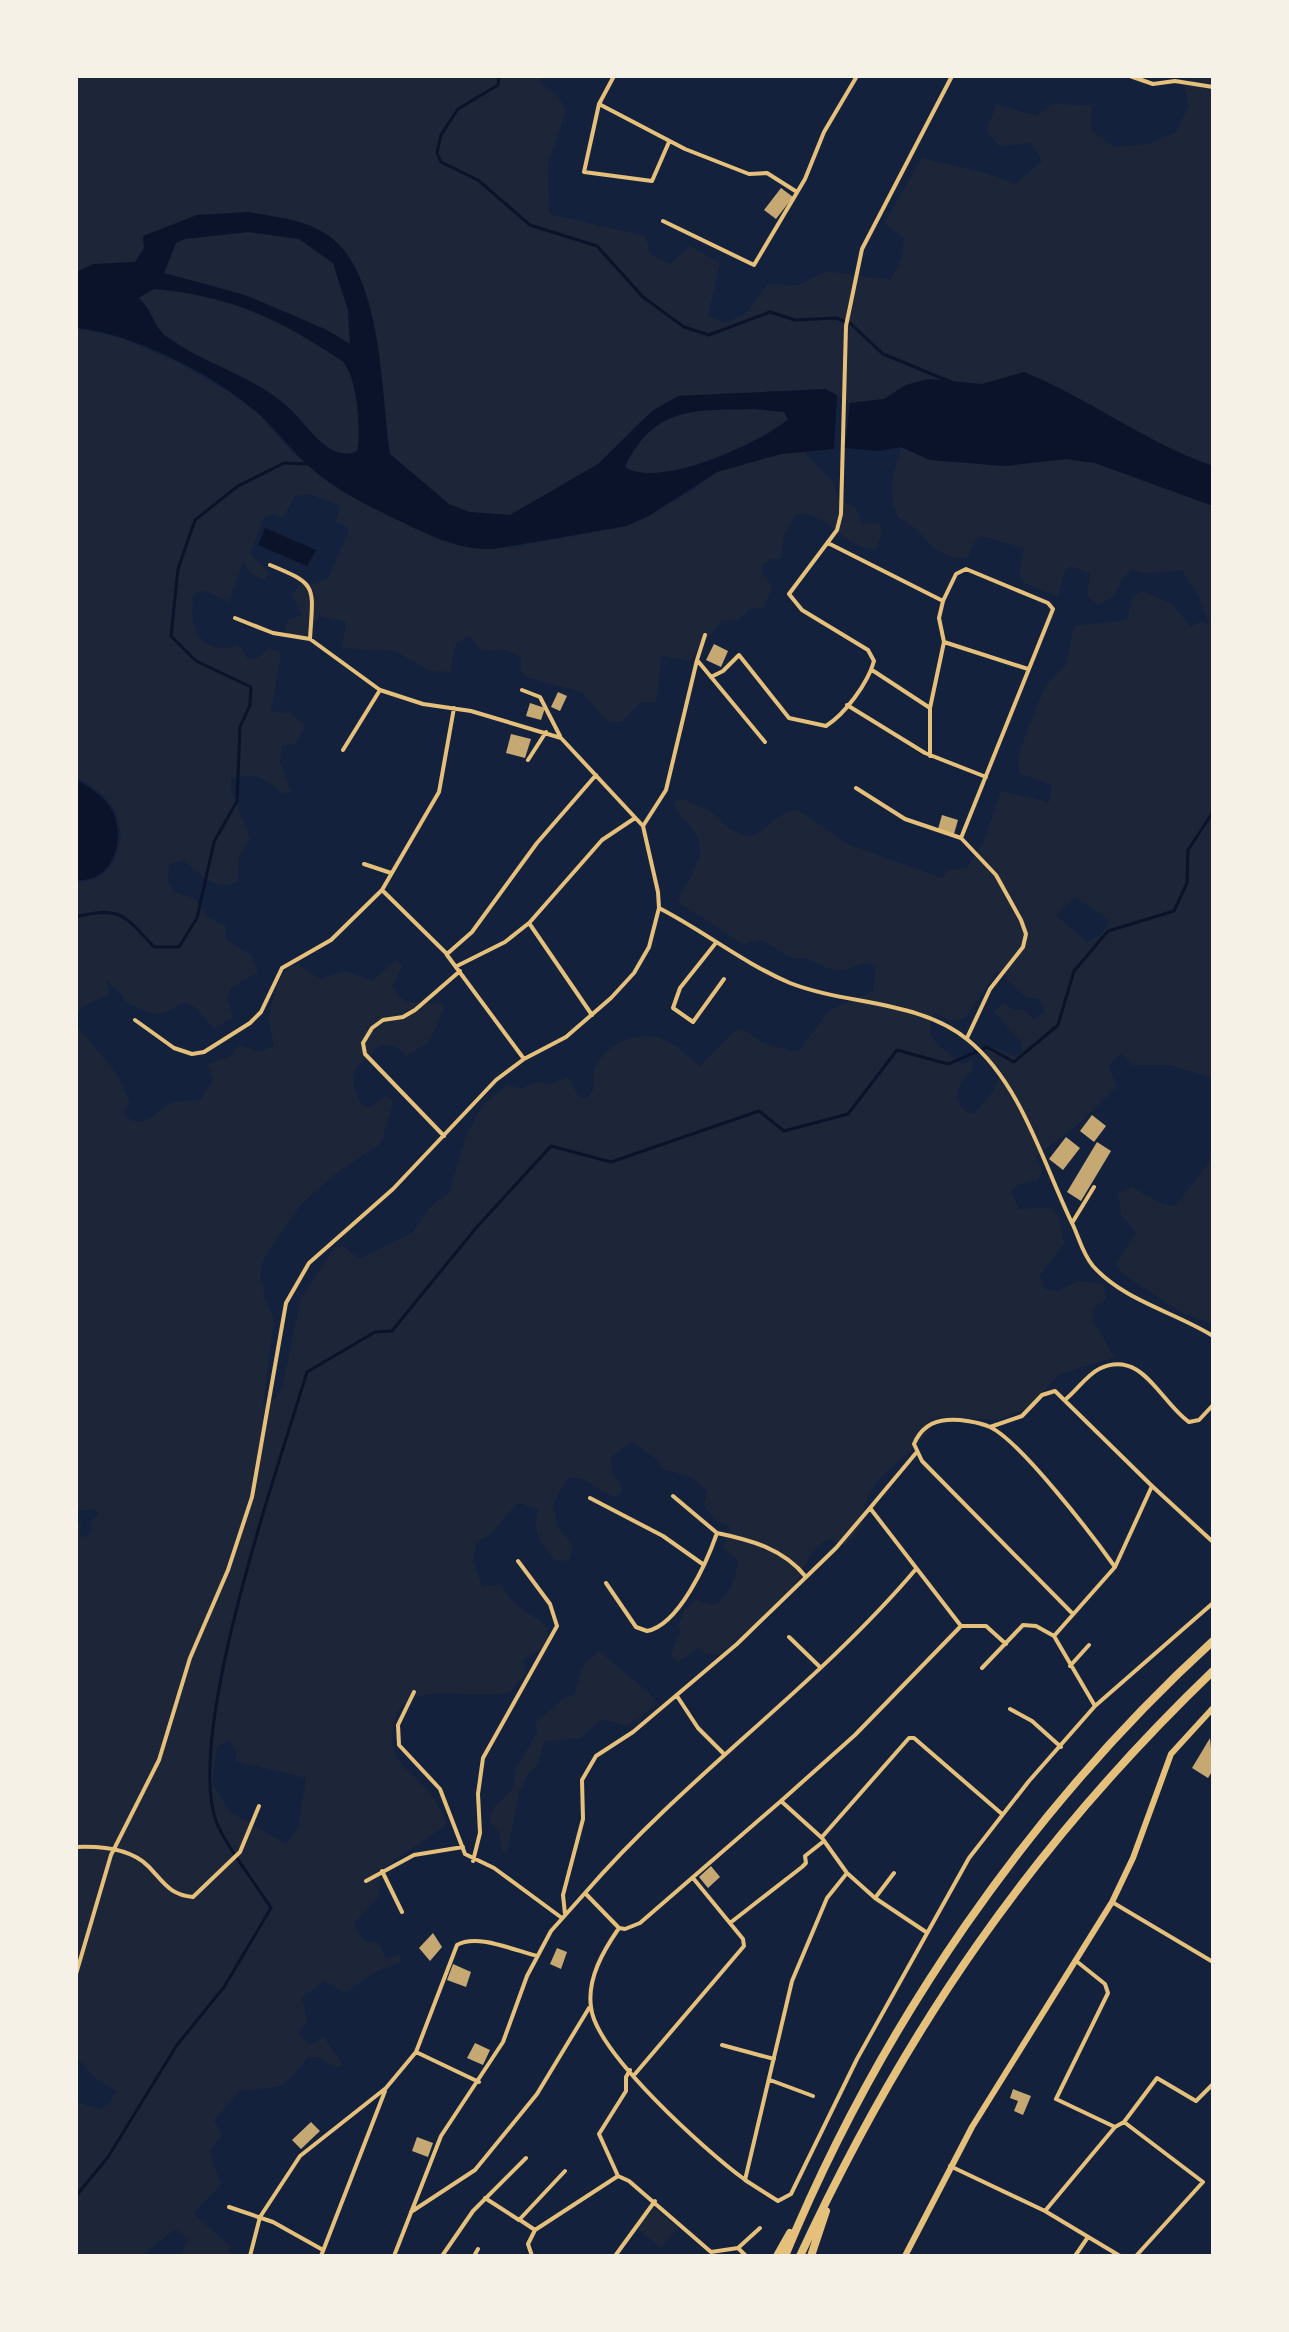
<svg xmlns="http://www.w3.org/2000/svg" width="1289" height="2332" font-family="Figtree,sans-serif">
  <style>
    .green { fill: #1d2539; fill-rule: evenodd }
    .water { fill: #0b132b; fill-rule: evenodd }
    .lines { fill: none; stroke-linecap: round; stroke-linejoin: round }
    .stream { stroke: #0b132b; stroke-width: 3 }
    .building { fill: #c6a872 }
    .minor { stroke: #e5c07b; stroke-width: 4 }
    .secondary { stroke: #e5c07b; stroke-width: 6 }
    .motorway { stroke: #e5c07b; stroke-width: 8 }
  </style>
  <rect width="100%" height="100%" fill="#14213d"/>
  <path class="green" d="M76 76H542L540 82 558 97 566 110 548 165 549 214 645 236 651 255 670 264 690 246 720 263 708 316 725 323 745 314 768 284 798 285 827 271 891 280 902 258 904 238 884 223 922 158C955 167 985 170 1015 184L1042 161 1031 143 999 146 987 131 996 104 1036 116 1053 104 1091 105V130L1114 147 1148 144 1176 132 1189 106 1184 86 1193 76H1213V466L1150 441 1064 391 928 379 906 385 884 399 850 403 825 389 678 396 633 428 619 447 598 464 510 515 469 512 449 504 390 454 376 342 345 250 249 212 144 248 135 262 94 264 76 272Z
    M248 232 299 239 333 263 348 310 350 345C309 319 258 301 211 285 196 279 177 284 163 273L176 243 185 239Z
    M154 289C229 296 280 319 342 360 357 374 362 432 357 451 328 463 307 425 289 408 253 375 206 365 167 337 153 327 152 308 138 298Z
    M76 328 125 339 178 363 229 392 261 416 290 450 325 479 387 515 413 527 510 548 626 526 690 492 717 472 781 454 804 452 832 481 838 498 856 508 862 524 878 523 883 530 876 549C844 550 830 510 796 514L784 536 781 559H772L763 564 761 572 772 586 764 608 749 609 739 620H722L689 661 662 656 656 702H641L621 722H608L582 692 526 677 520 669 521 657 506 650 482 651 469 636 456 643 450 672 430 671 395 651 342 648 346 622 320 616 309 636 289 637 285 630 288 620 302 615 292 594 302 583 312 584 328 578 348 533 347 527 336 522 340 505 309 494 296 496 282 518 273 514 264 517 250 554 269 572 265 580 250 573 243 561 229 602 203 590 194 594C191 614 190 633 209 645L224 649 238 645 248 659 257 658 268 648 281 653 271 712 290 713 305 725 297 743 282 746 280 761 291 792 281 793C267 777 253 773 231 778 230 799 243 817 250 838L239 858 238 882C217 892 200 875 184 860L169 864 168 882 174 892 194 898 206 916 226 926 225 939 251 955 258 972 232 987 227 998 233 1017 214 1029 197 1009 185 1002C154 1020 156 1015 125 1002L123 995 106 981 110 994 83 1006 76 1016V882C113 885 131 840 114 809 106 794 91 785 76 777Z
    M754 409 784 412 788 419C762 442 657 490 625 467 655 406 694 410 754 409Z
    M901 447 930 460 1005 466 1066 459 1095 463 1213 506V1078L1169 1065H1133L1121 1053 1109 1065 1116 1087 1081 1122 1036 1156 1042 1171 1038 1180 1019 1184 1011 1191 1019 1209 1052 1207 1059 1218 1064 1244 1040 1275 1044 1289 1058 1291 1078 1281 1103 1284 1106 1299 1094 1307 1093 1321 1115 1357 1058 1375 1032 1406 999 1420 940 1417 922 1440 876 1482 865 1504 862 1526 845 1545 829 1539C806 1551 807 1568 793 1587 773 1612 743 1633 720 1655L705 1653 698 1648 678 1662 671 1656 680 1630 678 1626 685 1609 696 1600 714 1605C732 1593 735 1580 738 1560L723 1548 730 1527 715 1519 704 1505 707 1491C683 1469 687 1477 662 1469L658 1460 632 1442 611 1457 612 1471 622 1488 619 1497C599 1495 588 1474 568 1478L553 1503 558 1527 573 1546 569 1561 555 1560C541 1544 531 1530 538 1509L519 1503C500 1517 502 1530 477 1542L473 1560 482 1587 500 1584C506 1592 511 1600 518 1606 534 1620 551 1619 548 1645L523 1659 526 1673 509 1693C459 1701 381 1668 394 1754 411 1778 440 1794 446 1825L381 1870 379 1897 355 1922 354 1926 365 1941 379 1943 386 1959 400 1954V1962L373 1973 345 1993 324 1981 302 1998 307 2021 299 2033 309 2045 324 2037 343 2066 334 2067 318 2057H308C280 2093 284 2085 240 2091L214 2120 222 2136 209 2151 221 2185 193 2213 230 2246 231 2256H180L188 2239 175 2229 141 2256H76V2101L100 2110 108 2105 116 2091 96 2079 76 2057V1519L81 1524 80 1536 84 1537 90 1534 91 1521 99 1514 95 1509 76 1511V1025L117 1074 130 1103 124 1110 125 1116C148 1134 159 1103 179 1101 186 1100 192 1101 200 1100L213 1080 208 1064 231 1056 239 1045 261 1052 274 1045 268 1017 278 981 290 965H299L320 979 346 971 372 981 396 960 403 965 393 985C400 1010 425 1001 443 1004L444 1009 428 1043 406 1056 396 1046 381 1045C357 1070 343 1066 362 1105L370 1107 386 1096 393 1102 381 1143 338 1172 302 1203 264 1258 260 1276 265 1290 263 1293 274 1320 263 1404 274 1400 282 1388 301 1298 334 1248 343 1246 359 1259 412 1233 432 1205 449 1193 466 1136 483 1105 507 1085 521 1089 538 1082 549 1085 568 1077 579 1097 587 1099 594 1088C585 1052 635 1027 663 1039 676 1044 688 1057 700 1066L737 1029 746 1031 763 1043 796 1052 801 1049 828 1011 873 991 876 966C859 959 852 971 837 970 821 970 810 954 794 959L761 940 743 944 678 902C684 879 711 858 695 833 688 822 677 814 674 802L684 799C693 805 709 809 717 817 728 827 744 843 760 832 774 822 780 812 798 810L847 844 942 878 949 869 967 868 982 845 1001 791 1049 802 1052 785 1019 773 1018 759 1027 730 1046 685 1066 665 1074 626 1127 620 1132 598 1142 591 1172 604 1191 627 1200 622 1209 624 1198 594 1182 571 1142 573 1132 569 1121 580 1115 596 1098 605 1087 596 1090 573 1070 566 1064 573 1058 597 1024 583 1019 575 1024 548 981 536 974 541 968 558C926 559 924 525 898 518 886 492 894 473 901 447ZM1075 897 1111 921 1100 935 1087 942 1056 915ZM996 972 1007 975V980L1026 997 1039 999 1045 1012 1034 1019 1023 1009 1015 1011 1004 1003 993 1011 1022 1043V1052L1015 1056 989 1045 985 1053 1002 1071 994 1090 975 1113 966 1112C949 1094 960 1085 973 1069L972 1060 962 1064 937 1044 929 1033 934 1012 950 1021 966 1018ZM229 1740 237 1752 235 1760 239 1762 306 1778 298 1828 286 1844 230 1812 212 1782 217 1748Z
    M1213 1134V1324L1180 1312 1120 1272 1116 1263 1136 1233 1121 1215 1118 1193 1132 1187 1160 1203 1175 1206 1209 1163Z
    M599 1651 649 1693 657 1704 627 1726 602 1719 579 1739 544 1741 538 1764 528 1774 519 1793 507 1853 502 1851 499 1831 489 1822 494 1807 513 1789 515 1770 537 1733 535 1723 564 1698 574 1695 583 1665Z
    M654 2208 678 2228 661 2248 637 2228Z"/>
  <path class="water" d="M249 212C275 217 304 219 326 234 383 270 381 393 390 454L449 504 469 512 510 515 598 464 652 411 678 396 825 389 837 395 834 449 781 454 717 472 649 516 626 526 493 549C461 550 434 538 406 524 379 511 350 498 326 480 301 462 283 438 261 416 219 377 134 333 76 328V272L94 264 135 262 144 248 143 236 197 215ZM248 232 299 239 333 263 348 310 350 344 327 330 245 295 164 273 176 243 185 239ZM154 289C229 295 280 319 342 361 357 374 362 432 357 451 329 464 307 424 289 408 253 375 205 365 167 337 153 327 152 308 138 298ZM754 409 784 412 788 419C762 443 657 490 625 467 653 406 696 410 754 409Z
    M1024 372C1091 399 1144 442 1213 466V506L1095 463 1066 459 1005 466 930 460 901 447 879 451 845 448 850 403 884 399 906 385 928 379 982 384Z
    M265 528 316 550 307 566 258 545Z
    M76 779C90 788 106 797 113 812 126 841 112 883 76 880Z"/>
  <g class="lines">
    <path class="stream" d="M499 76 498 85 458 109 441 135 437 153 441 162 478 180 530 225 597 246 643 297 684 327 709 335 770 312 795 320 836 318 851 324 883 354 956 384
      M76 917C120 905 125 916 154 947H179L197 918 214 842 237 801 240 727 250 705 251 687 196 661 171 636 178 569 195 520 238 486 284 463 309 464
      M76 2196 108 2157 177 2045 224 1987 271 1908C256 1884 225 1845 216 1821 185 1733 278 1468 307 1372L375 1332 392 1331 476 1228 551 1146 611 1162 759 1111 784 1131 848 1114 897 1050 948 1064 987 1047 1014 1062 1058 1025 1074 971 1108 931 1174 911 1187 883 1188 850 1213 812"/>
  </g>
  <path class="building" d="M781 188 793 197 776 219 764 210Z
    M714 644 728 651 721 667 706 660Z
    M558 692 567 696 560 711 551 707Z
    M530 703 545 708 541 720 526 716Z
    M511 734 531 739 525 758 506 753Z
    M942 815 958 820 954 834 938 829Z
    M1092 1115 1106 1126 1094 1142 1080 1131Z
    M1066 1137 1080 1148 1063 1170 1049 1159Z
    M1097 1142 1111 1151 1081 1201 1067 1192Z
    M1210 1738 1213 1770 1208 1778 1192 1768Z
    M711 1866 720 1877 708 1888 699 1877Z
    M433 1933 442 1947 430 1961 419 1948Z
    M557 1948 567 1952 561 1969 550 1964Z
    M453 1964 471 1972 466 1987 447 1980Z
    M475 2043 490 2050 483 2065 467 2058Z
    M1013 2089 1031 2096 1023 2115 1014 2111 1018 2101 1010 2098Z
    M311 2122 320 2131 301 2149 292 2140Z
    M417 2137 433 2143 428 2157 412 2151Z"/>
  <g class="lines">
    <path class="minor" d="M614 76 599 104 584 172 652 181 669 142
      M1130 76 1153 84 1175 81 1213 87
      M599 104 685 149 749 174 767 173 797 192
      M663 221 754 265 805 179 824 132 857 76
      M828 543 943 601 956 574 966 569 1048 603 1053 609 961 838
      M270 565C319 585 313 586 310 639
      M944 642 1028 669
      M697 660 705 635
      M872 670 930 708
      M711 677 723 671 739 655 789 718 826 726C845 714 868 683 874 661L868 650 802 610 789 594 837 530 841 514 846 326 862 249 952 76
      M522 690 540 697 560 736
      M847 705 925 753 986 777
      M343 750 380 690
      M930 756V708L944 642 939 618 943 601
      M528 760 546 732
      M856 788 905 819 961 838 996 875 1021 920 1026 934 1023 947 990 989 967 1038
      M643 826 666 790 697 660 765 742
      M364 864 391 873
      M382 890 447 954 472 932 537 843 596 775
      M659 908C704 931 743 963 790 983 846 1005 920 1000 968 1040 1021 1083 1043 1163 1072 1223 1079 1237 1082 1253 1093 1266 1124 1301 1175 1312 1213 1336
      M530 922 602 840 635 818
      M715 944 680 988 673 1008 693 1022 724 979
      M447 955 524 1059
      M457 966 505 942 529 923 592 1015
      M135 1020 174 1048 192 1054 204 1052 250 1023 261 1012 282 968 331 940 382 890 439 792 454 708
      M444 1136 365 1054 363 1043 372 1028 383 1020 403 1017 415 1010 460 971
      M1072 1223 1094 1187
      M1066 1399C1077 1390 1087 1375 1099 1369 1142 1348 1160 1402 1189 1422L1199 1420 1213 1405
      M990 1427 1022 1416 1042 1395 1055 1391 1152 1486
      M673 1496 717 1533
      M590 1498 663 1536 704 1565
      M870 1508 916 1453
      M606 1583 636 1627 647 1631C679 1625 707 1562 717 1533 751 1540 784 1549 806 1577
      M1071 1612 922 1461 914 1444C920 1430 931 1421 947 1420 959 1419 979 1422 990 1427 1020 1441 1093 1536 1115 1567
      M961 1626H986L1006 1644
      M789 1637 819 1666
      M1070 1666 1089 1645
      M982 1668 1023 1625 1036 1626 1054 1636
      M414 1692 398 1725 399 1745 440 1789 465 1854 494 1868 562 1918
      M677 1696 698 1728 723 1753
      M1095 1706 1054 1636 1115 1567 1152 1486 1213 1542
      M1010 1709 1032 1721 1061 1747
      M822 1837 909 1738H914L1002 1814
      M76 1847C99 1846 130 1848 148 1866 163 1881 169 1895 193 1897L240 1852 259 1806
      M473 1861 480 1833 478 1794 483 1758 557 1626 550 1604 518 1561
      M382 1871 402 1912
      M847 1873 827 1898 792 1981 745 2180 778 2201 791 2194 857 2059 969 1858 1029 1781 1095 1706 1213 1603
      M366 1881 414 1855 463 1847
      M585 1893C686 1776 816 1687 916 1569
      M875 1898 894 1873
      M1112 1902 1213 1962
      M565 1914 563 1895 583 1819 582 1780 596 1756 633 1732 737 1644 836 1548 870 1508 961 1626 855 1735 781 1801
      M730 1923 802 1867 806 1863 805 1856 824 1841
      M1075 1960 1105 1984 1108 1993 1056 2099 1115 2127
      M76 1974 111 1855 159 1760 190 1658 228 1570 252 1497 286 1303 309 1263 393 1189 496 1080 524 1059 566 1037 611 998 634 973 649 947 659 908 658 892 643 826 561 738 471 711 423 704 380 690 310 639 273 633 235 618
      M722 2045 774 2059
      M416 2052 479 2082
      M630 2070 626 2077V2091L599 2134 618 2176 629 2181 711 2252 738 2248 760 2228
      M635 2074 744 1946 743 1939 693 1878
      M770 2080 813 2096
      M1124 2122 1203 2182 1136 2256
      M950 2166 1045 2211 1120 2256
      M744 2179C706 2151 595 2052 591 2007 587 1979 603 1951 619 1928L625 1929 640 1923 781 1801 822 1838 847 1873 875 1898 926 1932
      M485 2198 519 2220 565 2171
      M229 2207 273 2222 323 2250
      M1045 2211 1115 2127 1124 2122 1157 2078 1196 2101 1213 2084
      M411 2212 475 2170 537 2094 589 2008
      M520 2220 535 2230
      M738 2248 746 2256
      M250 2256 260 2217 300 2156 386 2088 416 2052 457 1945C477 1933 516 1951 537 1956
      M321 2256 385 2091
      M394 2256 441 2136 503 2042 527 1976 551 1931 585 1893 619 1928
      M442 2256 473 2211 526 2158
      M474 2256 478 2249
      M532 2256 528 2244 535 2230 618 2176
      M615 2256 655 2201
      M1075 2256 1088 2237"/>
    <path class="secondary" d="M905 2256 972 2127 1112 1902 1133 1858 1171 1754 1213 1708"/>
    <path class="motorway" d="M777 2256 790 2233
      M785 2256C880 2026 1029 1809 1213 1641
      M800 2256C906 2028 1032 1845 1213 1671
      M811 2256 826 2211"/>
  </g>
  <rect width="1289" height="2332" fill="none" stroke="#f6f1e7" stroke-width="156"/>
</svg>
